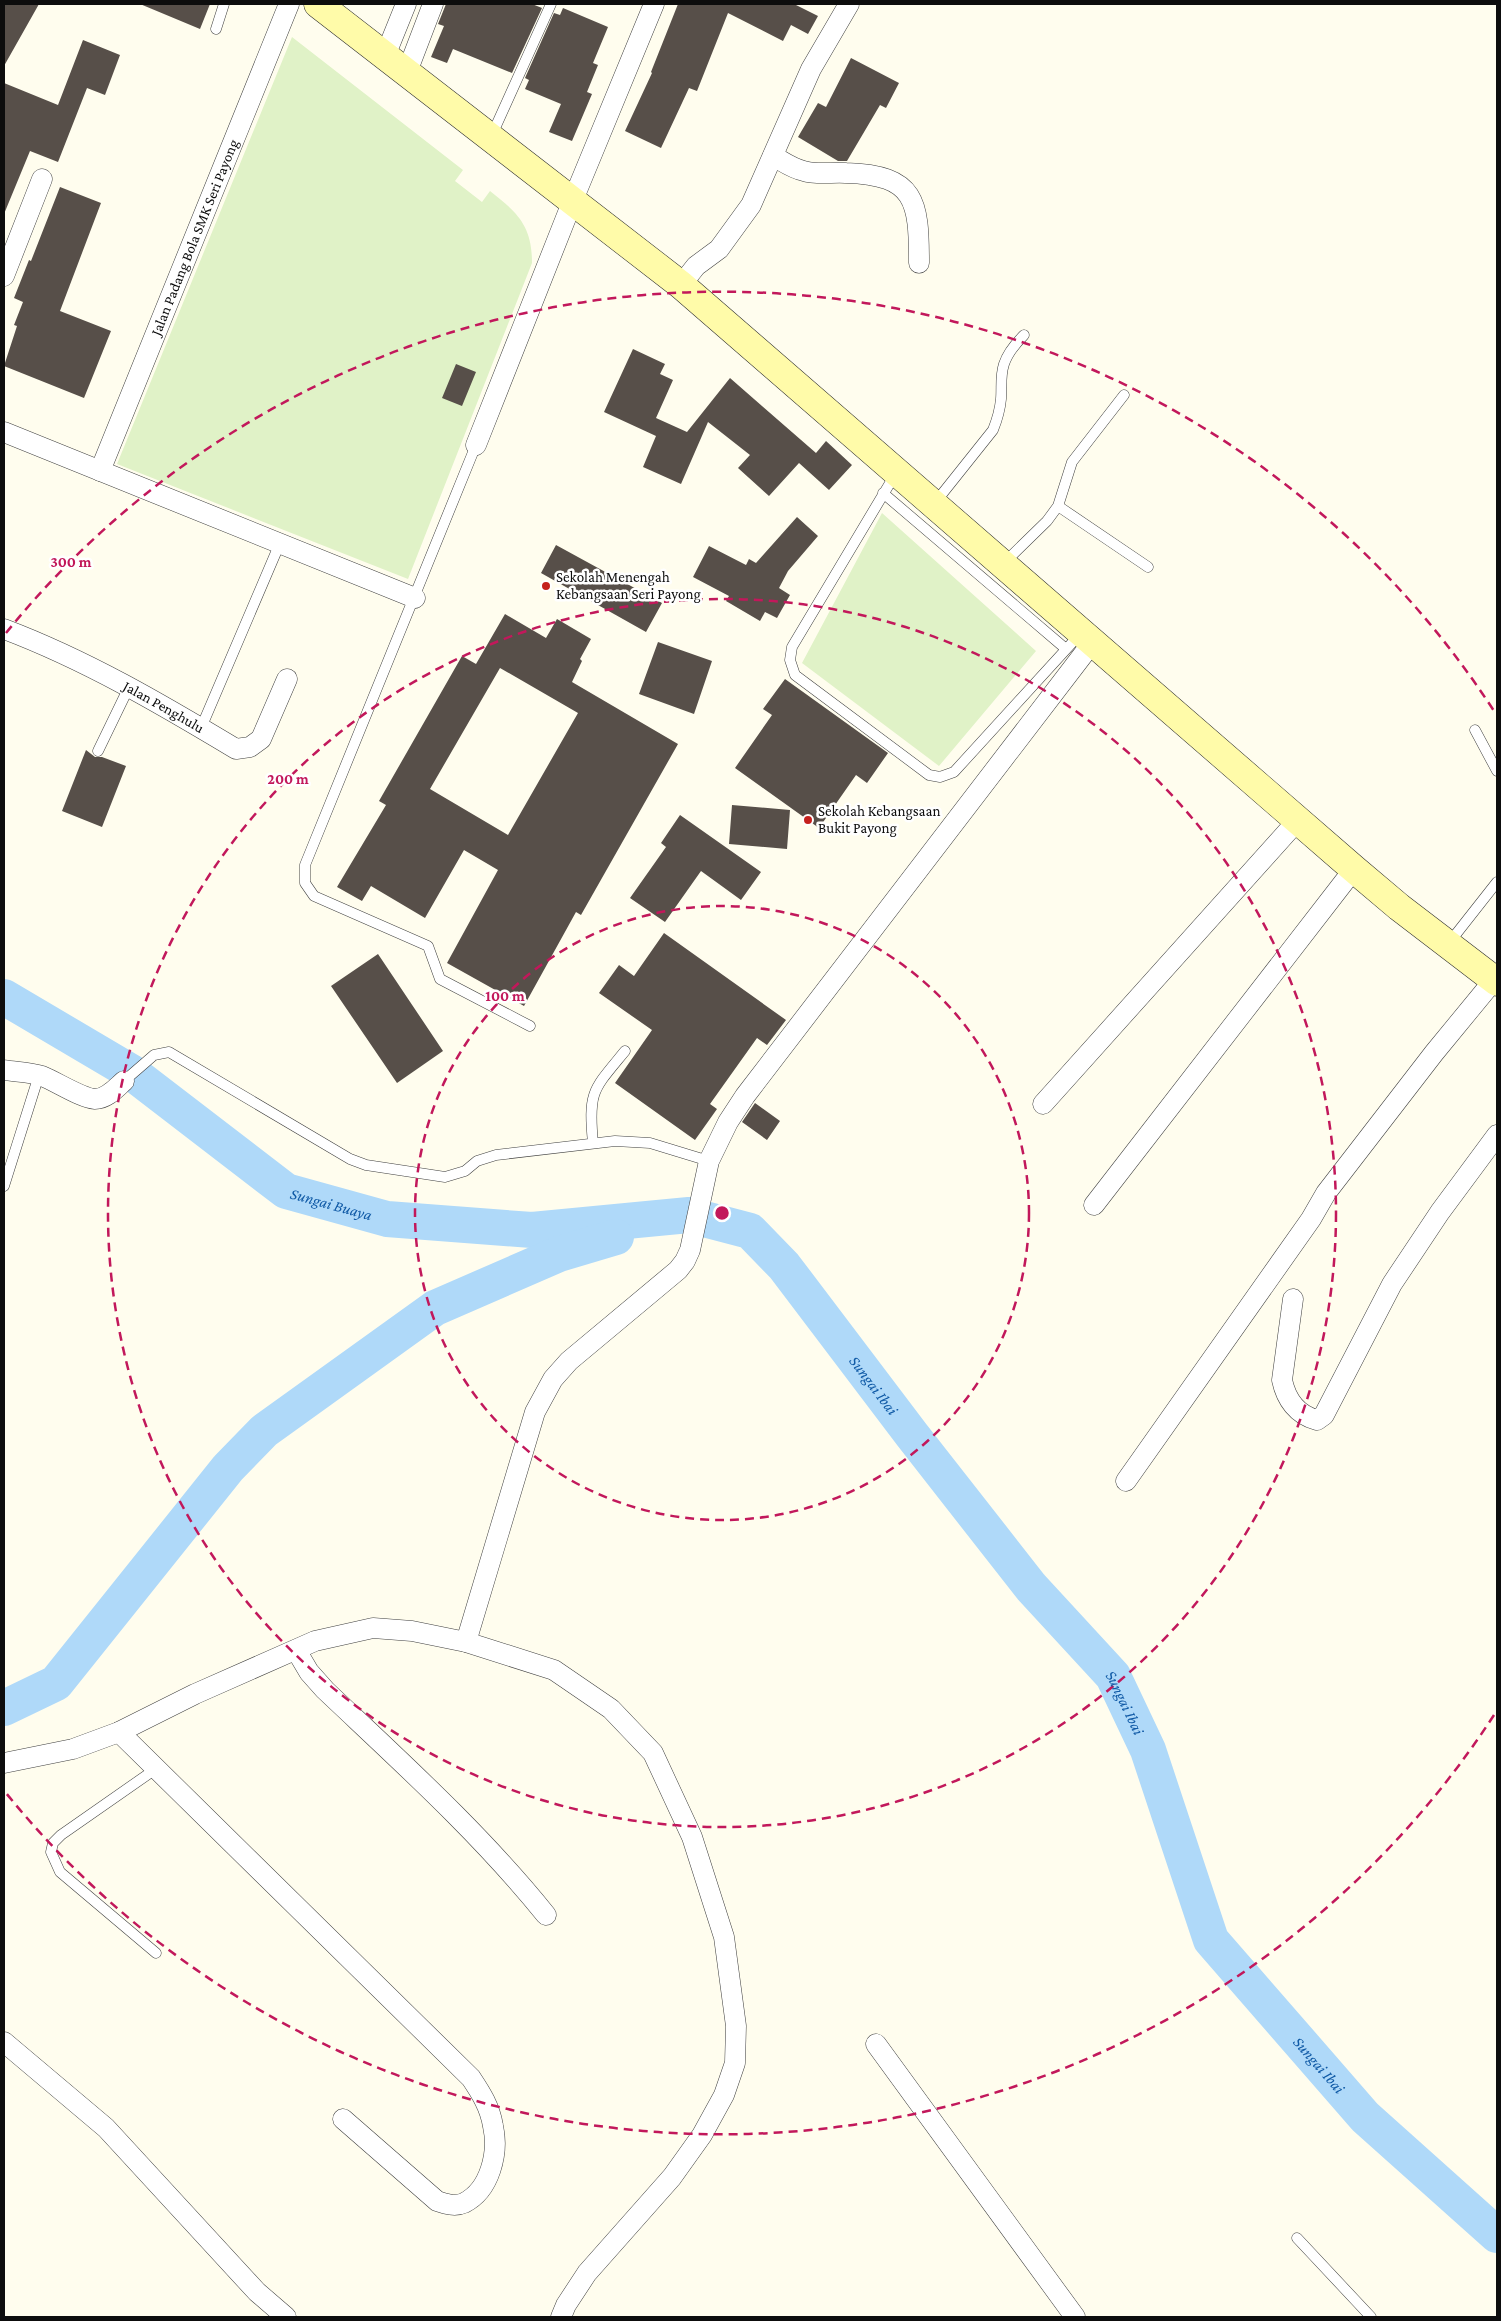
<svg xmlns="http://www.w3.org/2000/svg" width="1501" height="2321" font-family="'Crimson Pro',serif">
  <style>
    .pitch { fill: #e0f2c7 }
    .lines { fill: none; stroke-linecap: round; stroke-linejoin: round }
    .river { stroke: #afd9f9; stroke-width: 36 }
    .building { fill: #574f49; fill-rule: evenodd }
    .service-casing { stroke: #404040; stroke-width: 11 }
    .minor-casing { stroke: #404040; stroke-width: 21 }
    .secondary-casing { stroke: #2f2f2f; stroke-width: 29 }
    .service { stroke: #fff; stroke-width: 10 }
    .minor { stroke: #fff; stroke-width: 20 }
    .secondary { stroke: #fffba9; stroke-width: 28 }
    .ring { fill: none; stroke: #c2185b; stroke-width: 2.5; stroke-dasharray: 9 6 }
    .poi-dot { fill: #c5211e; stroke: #fff; stroke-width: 2 }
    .labels { text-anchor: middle; stroke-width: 5; stroke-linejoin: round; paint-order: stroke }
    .street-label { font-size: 15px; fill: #0d0d0d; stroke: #fff }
    .poi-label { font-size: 15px; fill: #0d0d0d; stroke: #fff; text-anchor: start }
    .water-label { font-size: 16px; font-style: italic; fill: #105aa6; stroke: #fff }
    .centre { fill: #c2185b; stroke: #fff; stroke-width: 2.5 }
    .ring-label { font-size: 15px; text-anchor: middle; font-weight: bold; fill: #c2185b; stroke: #fff; stroke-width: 5; stroke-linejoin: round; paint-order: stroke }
  </style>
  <rect width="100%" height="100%" fill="#fffdee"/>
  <path class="pitch" d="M292 37 463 170 455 181 482 202 490 191C518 213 532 226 532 263L408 579 117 464Z
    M882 513 1036 651 939 766 802 663Z"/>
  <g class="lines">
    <g class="river">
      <path id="s1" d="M4 997 131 1072 286 1191 387 1219 532 1230 689 1215 750 1231 784 1266 912 1435 1031 1587 1113 1676 1148 1750 1211 1940 1365 2117 1497 2235"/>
      <path d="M4 1708 56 1683 228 1468 264 1431 435 1308 559 1254 616 1237"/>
    </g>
  </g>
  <path class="building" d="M4 4H39L4 66Z
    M140 4H210L200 29Z
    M446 4H532L542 8 512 73 453 49 447 63 431 57 444 26 438 24Z
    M678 4H794L818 16 808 34 791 25 783 41 728 13 697 91 689 88 661 148 625 131 652 73 651 72Z
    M563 8 608 27 593 63 598 65 587 92 592 94 572 141 549 132 561 104 525 89 529 80 525 78 554 13 560 15Z
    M83 40 120 55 105 95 87 88 58 162 30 151 4 214V83L58 105Z
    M851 58 899 83 886 108 880 105 847 161H838L798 137 818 103 826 107Z
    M60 187 101 203 60 311 111 331 84 398 4 366 17 326 14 325 23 302 14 298 29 260 31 261Z
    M633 349 665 364 660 374 673 380 656 418 687 432 730 378 816 453 826 441 852 465 829 490 799 463 769 496 738 468 750 455 708 422 681 484 643 467 656 436 604 412Z
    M456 364 476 372 462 406 442 398Z
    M797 517 818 536 788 571 779 588 790 595 777 618 765 612 760 621 726 601 729 596 693 577 709 546 746 565 749 559 756 563Z
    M556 545 662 603 646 632 541 573Z
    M505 614 546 638 557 619 591 639 580 659 582 661 572 682 678 744 581 915 576 912 524 1006 447 963 498 870 464 850 425 918 371 886 362 901 337 887 386 805 379 801 462 656 476 664ZM500 668 578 713 508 835 430 789Z
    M658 642 712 661 694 714 639 694Z
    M785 679 888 753 867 783 856 775 819 828 735 768 772 715 763 709Z
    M86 750 95 757H102L126 766 102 827 62 811Z
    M732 805 790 810 787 849 729 844Z
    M680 815 761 872 741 900 701 871 665 922 630 898 666 847 661 843Z
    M664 933 786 1020 767 1045 757 1038 710 1104 717 1109 695 1140 615 1083 652 1030 599 993 619 965 634 976Z
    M378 954 443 1051 397 1083 331 986Z
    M755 1103 780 1121 767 1140 742 1122Z"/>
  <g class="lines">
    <g class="service-casing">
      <path id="service" d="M216 29 224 4
        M491 137 551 4
        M476 445 305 865V883L314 896 428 946 440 979 530 1026
        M896 473 792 647 790 660 795 675 929 775 940 777 954 772 1081 633
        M883 493 1066 649
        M934 504 993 430C997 420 1000 410 1001 399 1002 387 1000 376 1004 364 1008 352 1016 343 1024 335
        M1058 506 1148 567
        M1003 564 1047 521 1058 506 1072 462 1124 395
        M201 728 280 543
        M1475 730 1497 771
        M98 751 129 687
        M1449 943 1497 882
        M124 1081 154 1055 169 1052 350 1159 366 1165 445 1177 465 1171 477 1161 496 1155 615 1141 650 1143 709 1161
        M593 1143C588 1091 593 1090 625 1051
        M4 1186 39 1075
        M156 1953 60 1872 51 1852 53 1843 61 1835 157 1768
        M1297 2238 1371 2317"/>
    </g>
    <g class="minor-casing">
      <g id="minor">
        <path d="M385 56 406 4"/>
        <path d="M407 72 433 4"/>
        <path d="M773 156C782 161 793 169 804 171 816 175 833 172 846 173 916 175 919 201 919 263"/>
        <path d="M4 276 42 179"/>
        <path d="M681 285 696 266 719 249 751 205 811 69 849 4"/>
        <path d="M4 432 415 598"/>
        <path d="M476 445 573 200 654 4"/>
        <path id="s2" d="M100 471 289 4"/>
        <path id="s3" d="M4 629C86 660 161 704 236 749L250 747 261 739 287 679"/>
        <path d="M4 1070C16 1072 30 1072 42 1076 57 1082 81 1098 95 1099 107 1099 116 1088 124 1081"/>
        <path d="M1043 1104 1298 820"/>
        <path d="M1094 1205 1354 869"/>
        <path d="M1293 1299 1282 1380C1286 1399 1297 1415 1317 1420L1324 1415 1392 1284 1440 1212 1497 1135"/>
        <path d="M1126 1481 1311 1219 1326 1193 1434 1053 1494 980"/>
        <path d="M466 1642 535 1412 553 1379 569 1361 678 1270 685 1261 690 1250 709 1161 728 1122 745 1096 1092 643"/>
        <path d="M296 1650 309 1672 325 1690C401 1762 480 1833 546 1915"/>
        <path d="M119 1732 471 2078C481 2093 490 2107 493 2126 499 2153 490 2190 464 2203 455 2207 446 2204 437 2201L343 2119"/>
        <path d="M4 1763 73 1749 119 1732 195 1694 315 1641 373 1628 412 1631 466 1642 554 1670 611 1709 653 1753 692 1837 724 1937 736 2026 735 2063 724 2095 702 2135 672 2177 587 2273 566 2305 561 2317"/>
        <path d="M4 2042 106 2128 257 2292 286 2317"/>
        <path d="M876 2044 1075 2317"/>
      </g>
    </g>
    <g class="secondary-casing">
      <path id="secondary" d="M318 4 681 285 1354 869 1399 907 1497 982"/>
    </g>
    <use href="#service" class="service"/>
    <use href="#minor" class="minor"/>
    <use href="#secondary" class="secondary"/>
  </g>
  <g class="ring">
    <circle cx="722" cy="1213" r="307"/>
    <circle cx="722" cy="1213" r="614"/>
    <path d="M1494 1715A921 921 0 0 1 6 1793M6 633A921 921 0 0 1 1494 711"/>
  </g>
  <g class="poi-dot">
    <circle cx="546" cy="586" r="5"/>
    <circle cx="808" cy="820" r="5"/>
  </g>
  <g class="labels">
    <g class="street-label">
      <text dy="5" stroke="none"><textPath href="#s2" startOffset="252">Jalan Padang Bola SMK Seri Payong</textPath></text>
      <text dy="5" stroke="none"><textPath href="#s3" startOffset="178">Jalan Penghulu</textPath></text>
    </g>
    <g class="poi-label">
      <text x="556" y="582">Sekolah Menengah<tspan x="556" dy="17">Kebangsaan Seri Payong</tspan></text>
      <text x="818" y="816">Sekolah Kebangsaan<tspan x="818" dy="17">Bukit Payong</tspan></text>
    </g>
    <g class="water-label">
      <text dy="6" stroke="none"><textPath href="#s1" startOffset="390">Sungai Buaya</textPath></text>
      <text dy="6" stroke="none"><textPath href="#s1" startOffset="1012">Sungai Ibai</textPath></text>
      <text dy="6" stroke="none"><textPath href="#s1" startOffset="1418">Sungai Ibai</textPath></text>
      <text dy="6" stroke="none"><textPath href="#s1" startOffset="1836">Sungai Ibai</textPath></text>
    </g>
  </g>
  <circle cx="722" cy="1213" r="8" class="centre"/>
  <g class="ring-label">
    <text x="71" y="567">300 m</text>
    <text x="288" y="784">200 m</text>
    <text x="505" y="1001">100 m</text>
  </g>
  <rect width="1501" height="2321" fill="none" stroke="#0d0d0d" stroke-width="10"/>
</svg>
